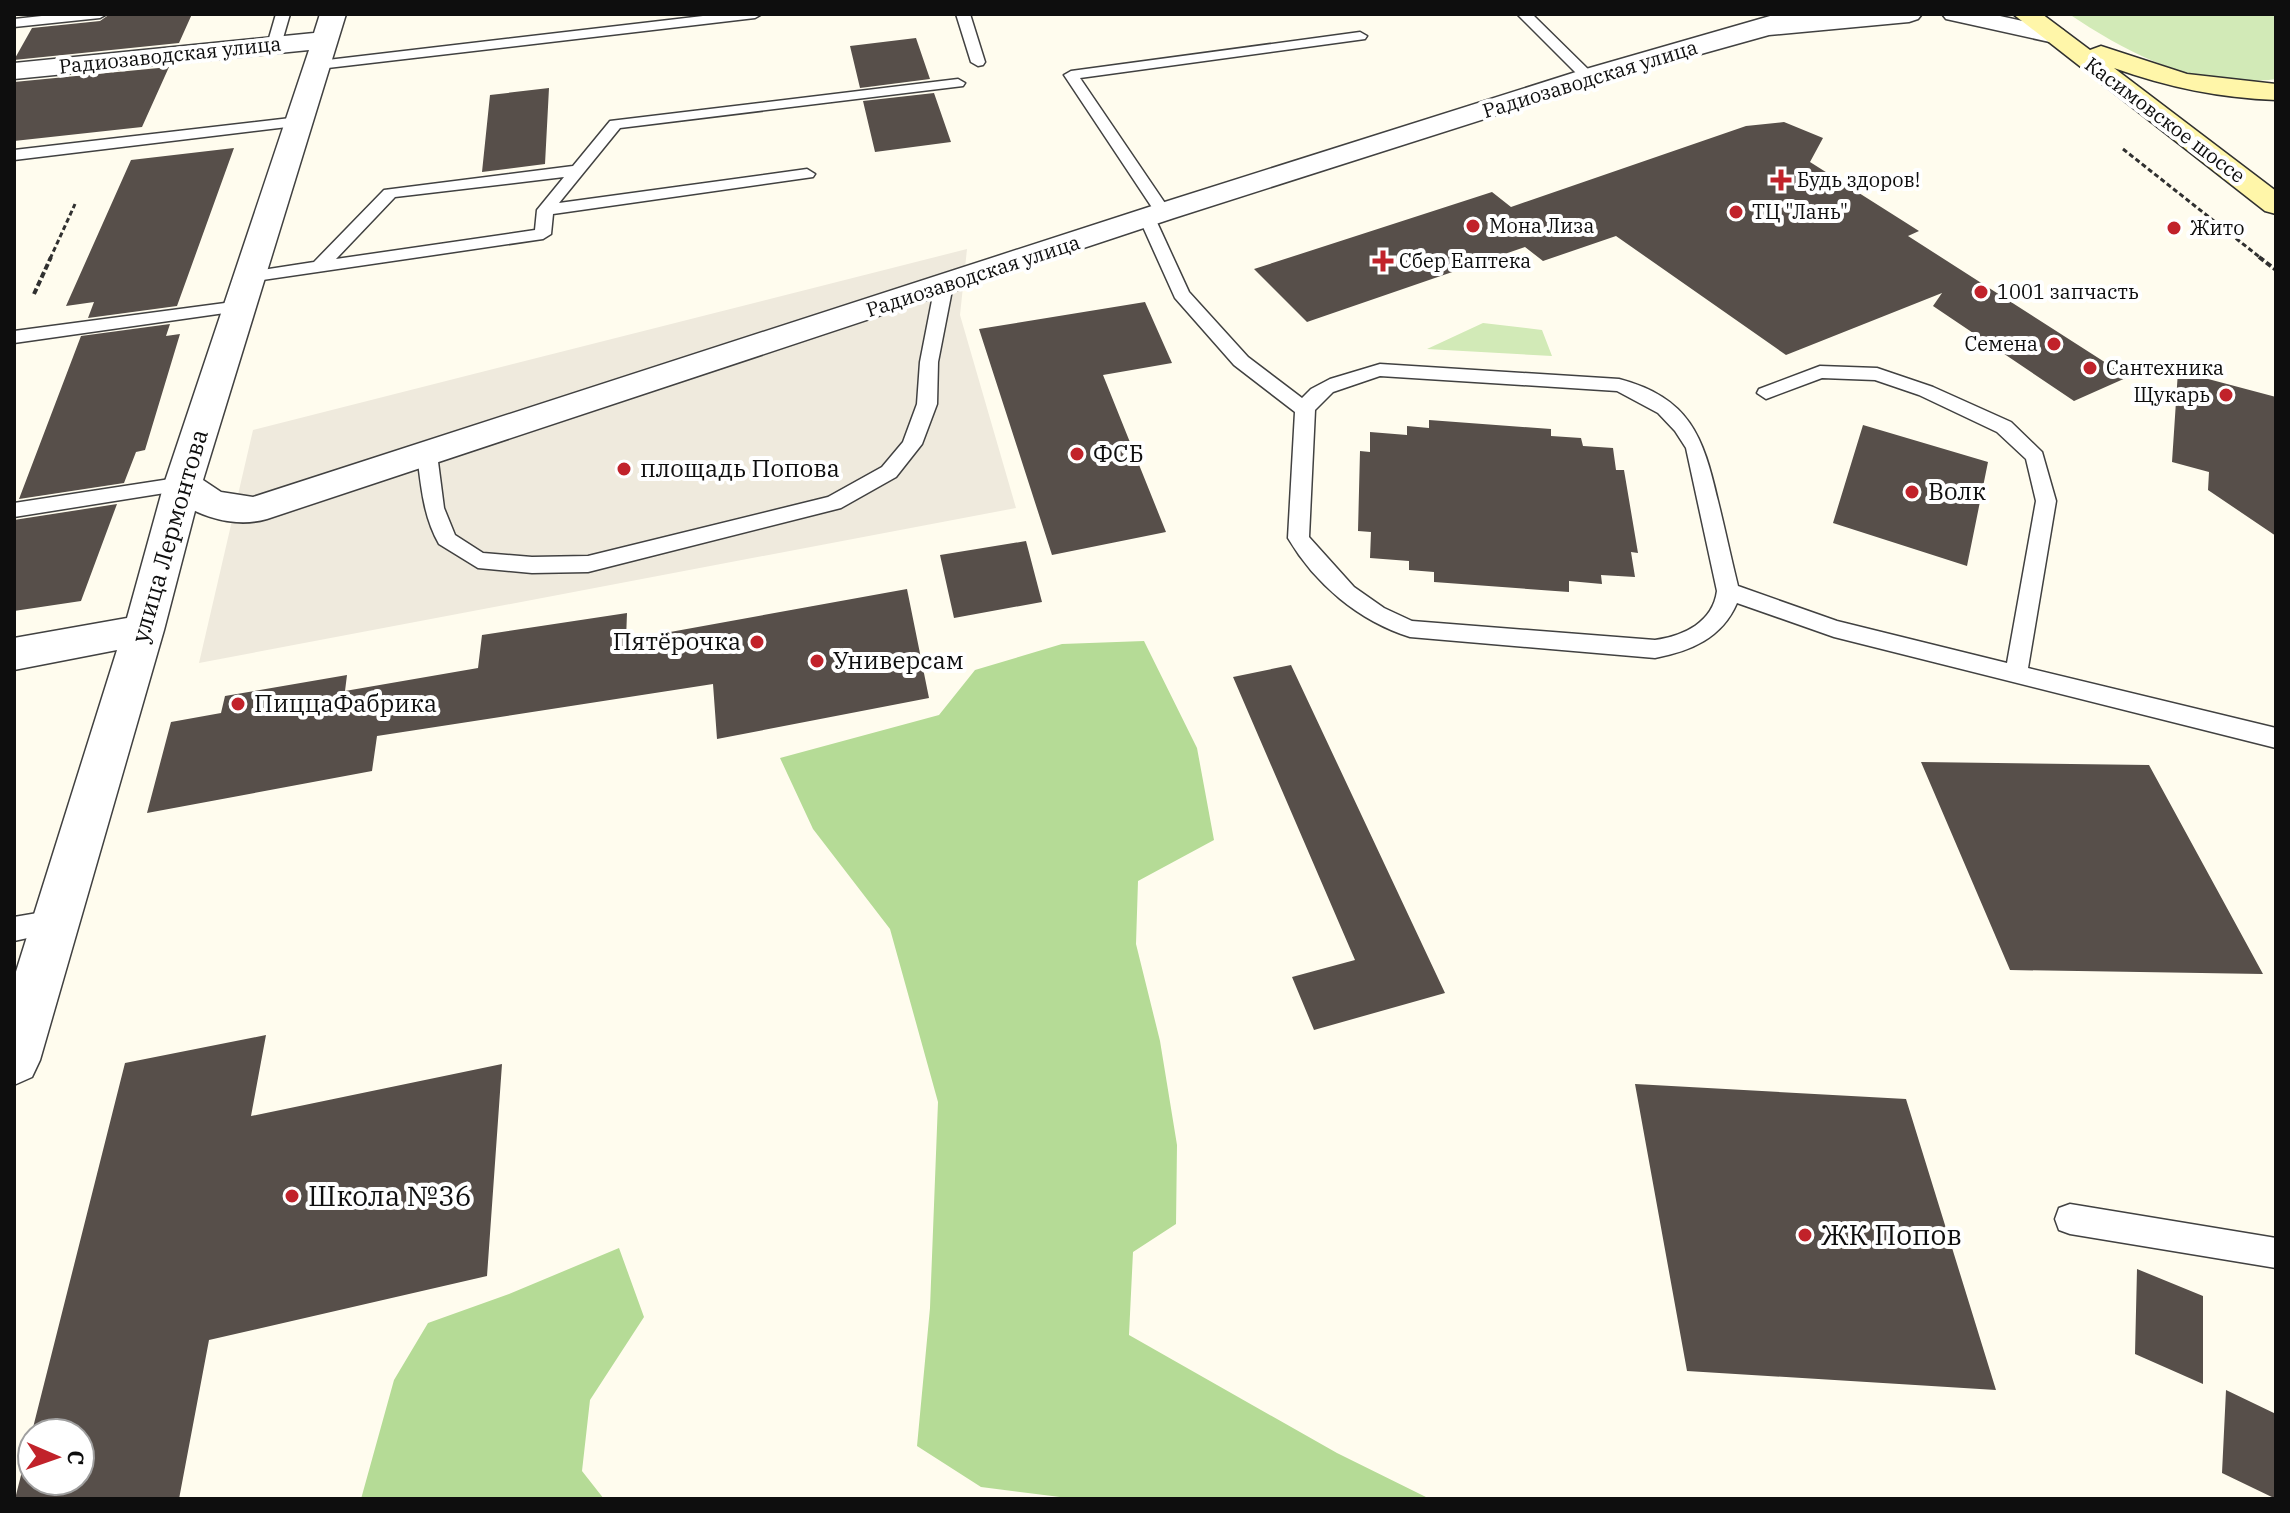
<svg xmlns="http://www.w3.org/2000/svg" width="2290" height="1513" font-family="'IBM Plex Serif',serif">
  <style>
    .green { fill: #d2eab7 }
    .forest { fill: #b5db96 }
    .plaza { fill: #efeadd }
    .building { fill: #574f4a; fill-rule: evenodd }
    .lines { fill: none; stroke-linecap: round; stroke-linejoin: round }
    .service-casing { stroke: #414141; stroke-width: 3 }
    .minor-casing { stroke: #414141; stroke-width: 3 }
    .tertiary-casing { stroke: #414141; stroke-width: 3 }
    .secondary-casing { stroke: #303030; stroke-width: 3 }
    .path-far1 { stroke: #303030; stroke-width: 3; stroke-dasharray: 5 3; stroke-linecap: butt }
    .path { stroke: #303030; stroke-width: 4; stroke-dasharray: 6 3; stroke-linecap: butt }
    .service { fill: #fff; fill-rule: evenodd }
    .minor { fill: #fff; fill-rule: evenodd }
    .tertiary { fill: #fff; fill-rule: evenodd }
    .secondary { fill: #fff6a9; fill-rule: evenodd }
    .poi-dot { fill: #c1222a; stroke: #fff; stroke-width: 3 }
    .labels { text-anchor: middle; stroke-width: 8; stroke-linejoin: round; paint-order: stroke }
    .far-street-label { font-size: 20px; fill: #0e0e0e; stroke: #fff }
    .far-poi-label { font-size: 20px; fill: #0e0e0e; stroke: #fff; text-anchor: start }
    .poi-label { font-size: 24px; fill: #0e0e0e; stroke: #fff; text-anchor: start }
    .street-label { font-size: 24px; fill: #0e0e0e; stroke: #fff }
    .near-poi-label { font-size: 28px; fill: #0e0e0e; stroke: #fff; text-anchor: start }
  </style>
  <rect width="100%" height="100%" fill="#fffcee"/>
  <path class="green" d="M2069 14H2276V79C2198 90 2132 56 2069 14Z
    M1483 323 1542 330 1552 356 1427 349Z"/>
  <path class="forest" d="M1144 641 1197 748 1214 840 1138 881 1136 944 1160 1041 1177 1145 1176 1224 1133 1252 1129 1335 1337 1453 1430 1499H1076L981 1487 917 1446 930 1308 938 1102 890 929 813 829 780 758 939 715 975 670 1062 644Z
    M619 1248 644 1317 590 1400 582 1471 604 1499H361L394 1380 428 1323 509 1294Z"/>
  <path class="plaza" d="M967 249 960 315 1016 508 199 663 253 430Z"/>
  <path class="building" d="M110 14H192L179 43 14 60 32 28 100 21Z
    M916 38 930 79 860 88 850 46Z
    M169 67 142 127 14 141V82Z
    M549 88 545 164 482 172 490 95Z
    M934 93 951 142 875 152 863 101Z
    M1784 122 1823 138 1810 162 1919 231 1908 236 2128 377 2074 401 1933 306 1942 293 1786 355 1616 236 1543 261 1525 247 1307 322 1254 269 1492 192 1511 207 1746 126Z
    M234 148 177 306 88 318 94 302 66 306 131 160Z
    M1145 302 1172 363 1103 375 1166 532 1052 555 979 329Z
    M170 324 166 336 180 334 145 450 136 452 124 483 19 499 81 336Z
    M2178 371 2276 397V536L2208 490 2209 472 2172 462Z
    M1429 420 1551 429V436L1581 438 1583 446 1613 448 1616 470H1624L1638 553 1631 552 1635 577 1601 575 1602 584 1569 581V592L1434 582V572L1409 570V561L1370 558 1371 532 1358 531 1360 451 1370 452V432L1407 435V426L1429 428Z
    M1863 425 1988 462 1967 566 1833 523Z
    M117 504 81 601 14 611V520Z
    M1026 541 1042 602 954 618 940 555Z
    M907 589 929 698 717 739 713 684 377 736 372 771 147 813 171 722 221 713 225 696 347 675 345 691 478 668 482 635 627 613 626 640Z
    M1291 665 1445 993 1314 1030 1292 977 1355 960 1233 677Z
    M1921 762 2149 765 2263 974 2010 970Z
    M266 1035 251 1116 502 1064 487 1276 209 1340 179 1499H15L125 1063ZM32 1433H80V1481H32Z
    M1635 1084 1906 1099 1996 1390 1687 1371Z
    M2137 1269 2203 1296V1384L2135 1354Z
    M2226 1390 2276 1414V1499L2222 1473Z"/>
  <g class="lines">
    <g class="service-casing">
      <path id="service" d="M60 14H107L100 18 14 27V19Z
        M276 14H290L281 45 274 49 267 45Z
        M720 14H762L755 18 319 69 312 65 319 61Z
        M956 14H970L985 62 983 65 978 66 971 62Z
        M1517 14H1532L1593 74V80H1583Z
        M1360 32 1367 36 1365 39 1080 78 1171 212 1163 217 1157 215 1064 75 1071 71Z
        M958 79 965 83 963 86 620 128 559 203 807 169 815 174 813 177 553 214 551 234 543 239 249 282 240 277 249 272 314 262 384 190 573 166 610 121ZM564 177 537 210 535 230 336 259 395 197Z
        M299 117 307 122 304 125 14 160V150Z
        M1147 213 1155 218 1189 292 1248 357 1302 398 1311 389 1330 379 1380 364 1619 379C1690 398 1703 436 1718 501 1725 529 1731 558 1738 586L1837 621 2007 663 2036 501 2026 459 1997 432 1919 395 1875 380 1822 378 1766 399 1757 393 1759 389 1820 366 1877 368 1933 387 2011 422 2042 452 2056 501 2028 668 2276 728V748L1834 637 1737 603C1722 638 1691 651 1655 658L1410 637C1359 621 1315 584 1288 538L1295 412 1234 365 1175 298 1139 218ZM1380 376 1617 391 1658 413 1675 431 1686 448 1717 591C1713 622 1684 636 1655 640L1412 621 1384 608 1354 587 1309 537 1315 410 1333 392Z
        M944 280 953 285 938 362 937 404 922 444 896 477 841 508 588 572 532 573 478 568 439 544C423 516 421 485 417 454L427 447 437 454 444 508 455 535 483 553 532 557 588 556 828 497 882 467 903 442 917 404 920 362 935 285Z
        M240 301 246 302 249 306 246 310 14 343V331Z
        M183 477 193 484 190 489 14 517V503Z
        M55 910 64 914 68 922 64 930 14 941V917Z
        M2070 1204 2276 1238V1268L2070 1234 2059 1230 2055 1219 2059 1208Z"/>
    </g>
    <g class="minor-casing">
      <path id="minor" d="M183 471 196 475 202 484 164 630 40 1060 32 1077 14 1085V978L117 650 14 670V638L127 618 164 484 170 475Z"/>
    </g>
    <g class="tertiary-casing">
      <path id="tertiary" d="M320 14H346L203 480 221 492 253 497 1152 206 1579 71 1777 14H1922L1918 19 1909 22 1769 35 1597 83 1174 218 267 519C233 529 183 515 164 484L309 50 14 79V63L314 33Z
        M1942 14H1991L2063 30 2067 35 2063 40 2054 43 1946 19Z"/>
    </g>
    <g class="secondary-casing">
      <path id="secondary" d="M2013 14H2042L2090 50 2101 46 2187 74 2276 84V100C2220 98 2167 87 2114 68L2276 191V214L2265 211Z"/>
    </g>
    <path class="path-far1" d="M2123 149 2262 259
      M50 259 75 204"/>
    <path class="path" d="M2259 257 2276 270
      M34 294 51 257"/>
    <use href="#service" class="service"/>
    <use href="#minor" class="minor"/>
    <use href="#tertiary" class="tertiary"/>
    <use href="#secondary" class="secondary"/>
  </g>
  <g class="poi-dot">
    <path d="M1777 168h8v8h8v8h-8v8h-8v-8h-8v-8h8z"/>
    <circle cx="1736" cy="212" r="8"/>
    <circle cx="1473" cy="226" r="8"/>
    <circle cx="2174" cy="228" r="8"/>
    <path d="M1379 249h8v8h8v8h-8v8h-8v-8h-8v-8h8z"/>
    <circle cx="1981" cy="292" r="8"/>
    <circle cx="2054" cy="344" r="8"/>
    <circle cx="2090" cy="368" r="8"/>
    <circle cx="2226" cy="395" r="8"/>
    <circle cx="1077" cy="454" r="8"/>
    <circle cx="624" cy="469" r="8"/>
    <circle cx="1912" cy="492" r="8"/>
    <circle cx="757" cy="642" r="8"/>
    <circle cx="817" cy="661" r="8"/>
    <circle cx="238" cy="704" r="8"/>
    <circle cx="292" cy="1196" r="8"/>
    <circle cx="1805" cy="1235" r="8"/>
  </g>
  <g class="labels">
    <g class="far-street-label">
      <text transform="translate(170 55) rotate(-6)" y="7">Радиозаводская улица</text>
      <text transform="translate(1590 79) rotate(-17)" y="7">Радиозаводская улица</text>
      <text transform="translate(2165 120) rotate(37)" y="7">Касимовское шоссе</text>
      <text transform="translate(973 276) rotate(-18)" y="7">Радиозаводская улица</text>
    </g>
    <g class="far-poi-label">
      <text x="1797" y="187">Будь здоров!</text>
      <text x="1752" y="219">ТЦ "Лань"</text>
      <text x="1489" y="233">Мона Лиза</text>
      <text x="2190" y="235">Жито</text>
      <text x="1399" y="268">Сбер Еаптека</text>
      <text x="1997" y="299">1001 запчасть</text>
      <text x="2038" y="351" text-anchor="end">Семена</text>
      <text x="2106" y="375">Сантехника</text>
      <text x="2210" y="402" text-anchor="end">Щукарь</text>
    </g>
    <g class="poi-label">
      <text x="1093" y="462">ФСБ</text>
      <text x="640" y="477">площадь Попова</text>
      <text x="1928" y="500">Волк</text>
      <text x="741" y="650" text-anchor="end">Пятёрочка</text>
      <text x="833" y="669">Универсам</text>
      <text x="254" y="712">ПиццаФабрика</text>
    </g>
    <g class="street-label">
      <text transform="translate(170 536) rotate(-74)" y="8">улица Лермонтова</text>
    </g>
    <g class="near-poi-label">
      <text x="308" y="1206">Школа №36</text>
      <text x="1821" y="1245">ЖК Попов</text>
    </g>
  </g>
  <rect width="2290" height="1513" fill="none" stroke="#0e0e0e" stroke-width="32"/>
  <g transform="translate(56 1457) rotate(92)"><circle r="38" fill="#ffffff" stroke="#9f9f9f" stroke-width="2"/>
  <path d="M0-6L14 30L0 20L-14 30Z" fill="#c1222a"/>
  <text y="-12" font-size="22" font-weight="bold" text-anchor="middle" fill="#0e0e0e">С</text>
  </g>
</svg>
